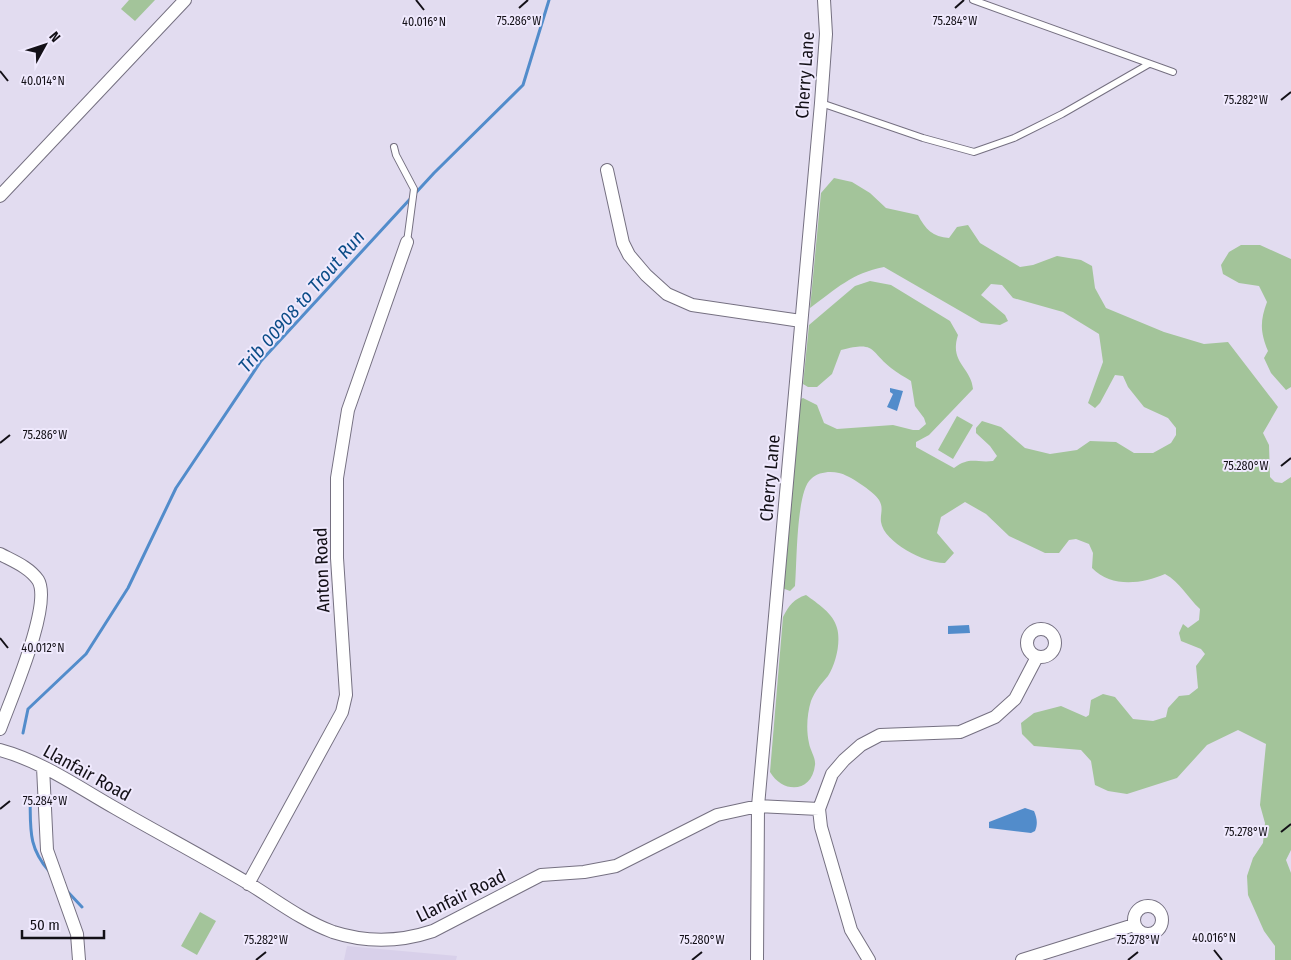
<svg xmlns="http://www.w3.org/2000/svg" width="1291" height="960" font-family="'Fira Sans Condensed',sans-serif">
  <style>
    .built { fill: #d8d0ea }
    .green { fill: #a3c49a }
    .water { fill: #528ccb }
    .lines { fill: none; stroke-linecap: round; stroke-linejoin: round }
    .stream { stroke: #528ccb; stroke-width: 3 }
    .service-casing { stroke: #757081; stroke-width: 8 }
    .minor-casing { stroke: #757081; stroke-width: 14 }
    .service { stroke: #fff; stroke-width: 6 }
    .minor { stroke: #fff; stroke-width: 12 }
    .ticks { fill: none; stroke: #131017; stroke-width: 2 }
    .labels { text-anchor: middle; stroke-width: 4; stroke-linejoin: round; paint-order: stroke }
    .street-label { font-size: 18px; fill: #131017; stroke: #efe9fd }
    .water-label { font-size: 19px; font-style: italic; fill: #0b4c87; stroke: #efe9fd }
    .ticks-label { font-size: 12px; text-anchor: middle; fill: #131017; stroke: #efe9fd; stroke-width: 4; stroke-linejoin: round; paint-order: stroke }
  </style>
  <rect width="100%" height="100%" fill="#e2dcf0"/>
  <path class="built" d="M347 946 457 956 456 960H344Z"/>
  <path class="green" d="M129 0H155L135 21 121 9Z
    M834 178 852 182 870 193 886 208 918 215C925 229 933 237 949 238L957 227 968 225 980 243 1020 267 1033 265 1057 256 1081 260 1092 266 1095 288 1106 308 1164 332 1204 344 1228 342 1278 407 1263 433 1269 445 1270 477 1275 482 1282 483 1291 477V850L1286 860 1291 873V960H1275V946L1264 931 1248 895 1247 876 1253 858 1263 843 1265 823 1260 805 1266 744 1238 730 1207 745 1177 778 1127 794 1108 791 1095 785 1091 761 1081 750 1034 746 1022 734 1021 723 1034 713 1061 706 1086 717 1089 715 1091 700 1103 694 1115 697 1133 719 1153 721 1166 717 1168 708 1179 696 1189 695 1198 688 1196 666 1205 654 1201 649 1181 641 1179 633 1183 624 1188 628 1199 620 1200 609C1187 597 1180 582 1165 574 1142 584 1111 588 1092 568L1093 553 1089 544 1076 539 1069 540 1059 553H1045L1009 536 986 514 965 502 941 517 937 533 954 553 945 563C927 564 884 543 881 522 880 514 884 508 879 500 873 491 849 475 839 473 830 471 818 472 811 479 796 491 797 565 795 586L790 591 782 588 799 400 803 398 817 405 824 423 837 429 893 425 913 430H919L926 424 924 418 915 406 911 381C905 377 897 373 891 368 869 350 876 341 841 350L832 374 817 387H808L803 384 809 325 855 286 870 281 891 285 950 321 958 335C949 363 971 367 973 389L929 435 916 442V447L954 468C970 456 975 463 993 461L997 456 990 446 976 433V428L982 421 1001 427 1025 448 1050 454 1077 450 1090 441 1116 442 1134 453H1153L1171 443 1176 435V428L1168 418 1144 407 1128 387 1123 376 1115 375 1100 403 1095 408 1088 403 1103 362 1099 334 1063 312 1013 298 1002 285 991 284 981 295 1005 315 1008 321 1000 325 981 323 884 267C852 273 836 289 810 308L821 193Z
    M1241 245H1260L1291 259V387L1286 390 1271 373 1264 358 1268 351C1260 332 1260 321 1267 302L1259 286 1239 283 1223 274 1221 265 1229 252Z
    M957 416 973 425 953 459 938 450Z
    M806 595C817 603 834 614 837 628 841 642 836 663 828 676 821 684 815 691 811 701 807 714 806 730 809 743 810 750 816 758 815 765 812 793 783 794 770 772L783 617C789 605 794 599 806 595Z
    M200 912 216 921 197 955 181 946Z"/>
  <path class="water" d="M890 388 903 391 897 411 887 407 893 394 890 392Z
    M969 625 970 633 948 634V626Z
    M1025 808 1034 811C1037 818 1038 824 1035 831L1031 833 989 828V822Z"/>
  <g class="lines">
    <path class="stream" d="M23 733 28 709 86 654 128 588 176 488 261 361 434 173 523 85 549 0
      M30 796C31 827 27 846 49 871
      M67 891 82 907"/>
    <g class="service-casing">
      <path id="service" d="M973 0 1173 72
        M821 103 923 138 974 152 1014 138 1062 114 1149 64
        M394 147 396 155 414 189 407 242"/>
    </g>
    <g class="minor-casing">
      <path id="minor" d="M607 170 623 243 629 255 646 275 667 294 692 305 801 321
        M0 196 185 0
        M0 554C13 561 29 567 38 580 53 604 10 701 0 729
        M1027 643a14 14 0 1 1 28 0a14 14 0 1 1-28 0Z
        M0 750C41 761 78 787 115 808 160 834 206 858 251 885 277 901 303 921 333 932 367 943 400 942 433 931L541 875 584 872 616 866 717 815 758 806 819 809
        M43 767 47 850 77 934 79 960
        M248 884 342 712 346 695 337 558V478L348 410 407 242
        M1134 920a14 14 0 1 1 28 0a14 14 0 1 1-28 0Z
        M757 960 758 806 821 103 826 34 824 0
        M869 960 851 930 821 827 819 809 832 774 844 760 861 745 880 735 960 732 995 717 1015 699 1037 657
        M1022 960 1134 925"/>
    </g>
    <use href="#service" class="service"/>
    <use href="#minor" class="minor"/>
  </g>
  <path class="ticks" d="M416 0 424 10M519 8 528 0M955 8 964 0M0 71 8 81M1281 100 1291 92M0 443 10 435M1281 466 1291 458M0 638 8 648M0 809 10 801M1281 832 1291 824M1214 950 1222 960M256 960 266 952M692 960 702 952M1128 960 1138 952"/>
  <g class="labels">
    <g class="street-label">
      <text transform="translate(805 75) rotate(-86)" y="6">Cherry Lane</text>
      <text transform="translate(770 478) rotate(-85)" y="6">Cherry Lane</text>
      <text transform="translate(322 570) rotate(-92)" y="6">Anton Road</text>
      <text transform="translate(87 773) rotate(29)" y="6">Llanfair Road</text>
      <text transform="translate(461 896) rotate(-26)" y="6">Llanfair Road</text>
    </g>
    <g class="water-label">
      <text transform="translate(301 301) rotate(-49)" y="7">Trib 00908 to Trout Run</text>
    </g>
  </g>
  <g class="ticks-label">
    <text x="519" y="25">75.286°W</text>
    <text x="955" y="25">75.284°W</text>
    <text x="424" y="26">40.016°N</text>
    <text x="43" y="85">40.014°N</text>
    <text x="1246" y="104">75.282°W</text>
    <text x="45" y="439">75.286°W</text>
    <text x="1246" y="470">75.280°W</text>
    <text x="43" y="652">40.012°N</text>
    <text x="45" y="805">75.284°W</text>
    <text x="1246" y="836">75.278°W</text>
    <text x="1214" y="942">40.016°N</text>
    <text x="266" y="944">75.282°W</text>
    <text x="702" y="944">75.280°W</text>
    <text x="1138" y="944">75.278°W</text>
  </g>
  <g transform="translate(45 45) rotate(50)" stroke="#efe9fd" stroke-width="4" paint-order="stroke">
  <path d="M0-4L9 19L0 12L-9 19Z" fill="#131017"/>
  <text y="-8" font-size="14" font-weight="bold" text-anchor="middle" fill="#131017">N</text>
  </g>
  <path d="M22 930v8h82v-8" fill="none" stroke="#131017" stroke-width="2.5"/>
  <text x="30" y="930" font-size="15" fill="#131017" stroke="#efe9fd" stroke-width="4" paint-order="stroke">50 m</text>
</svg>
